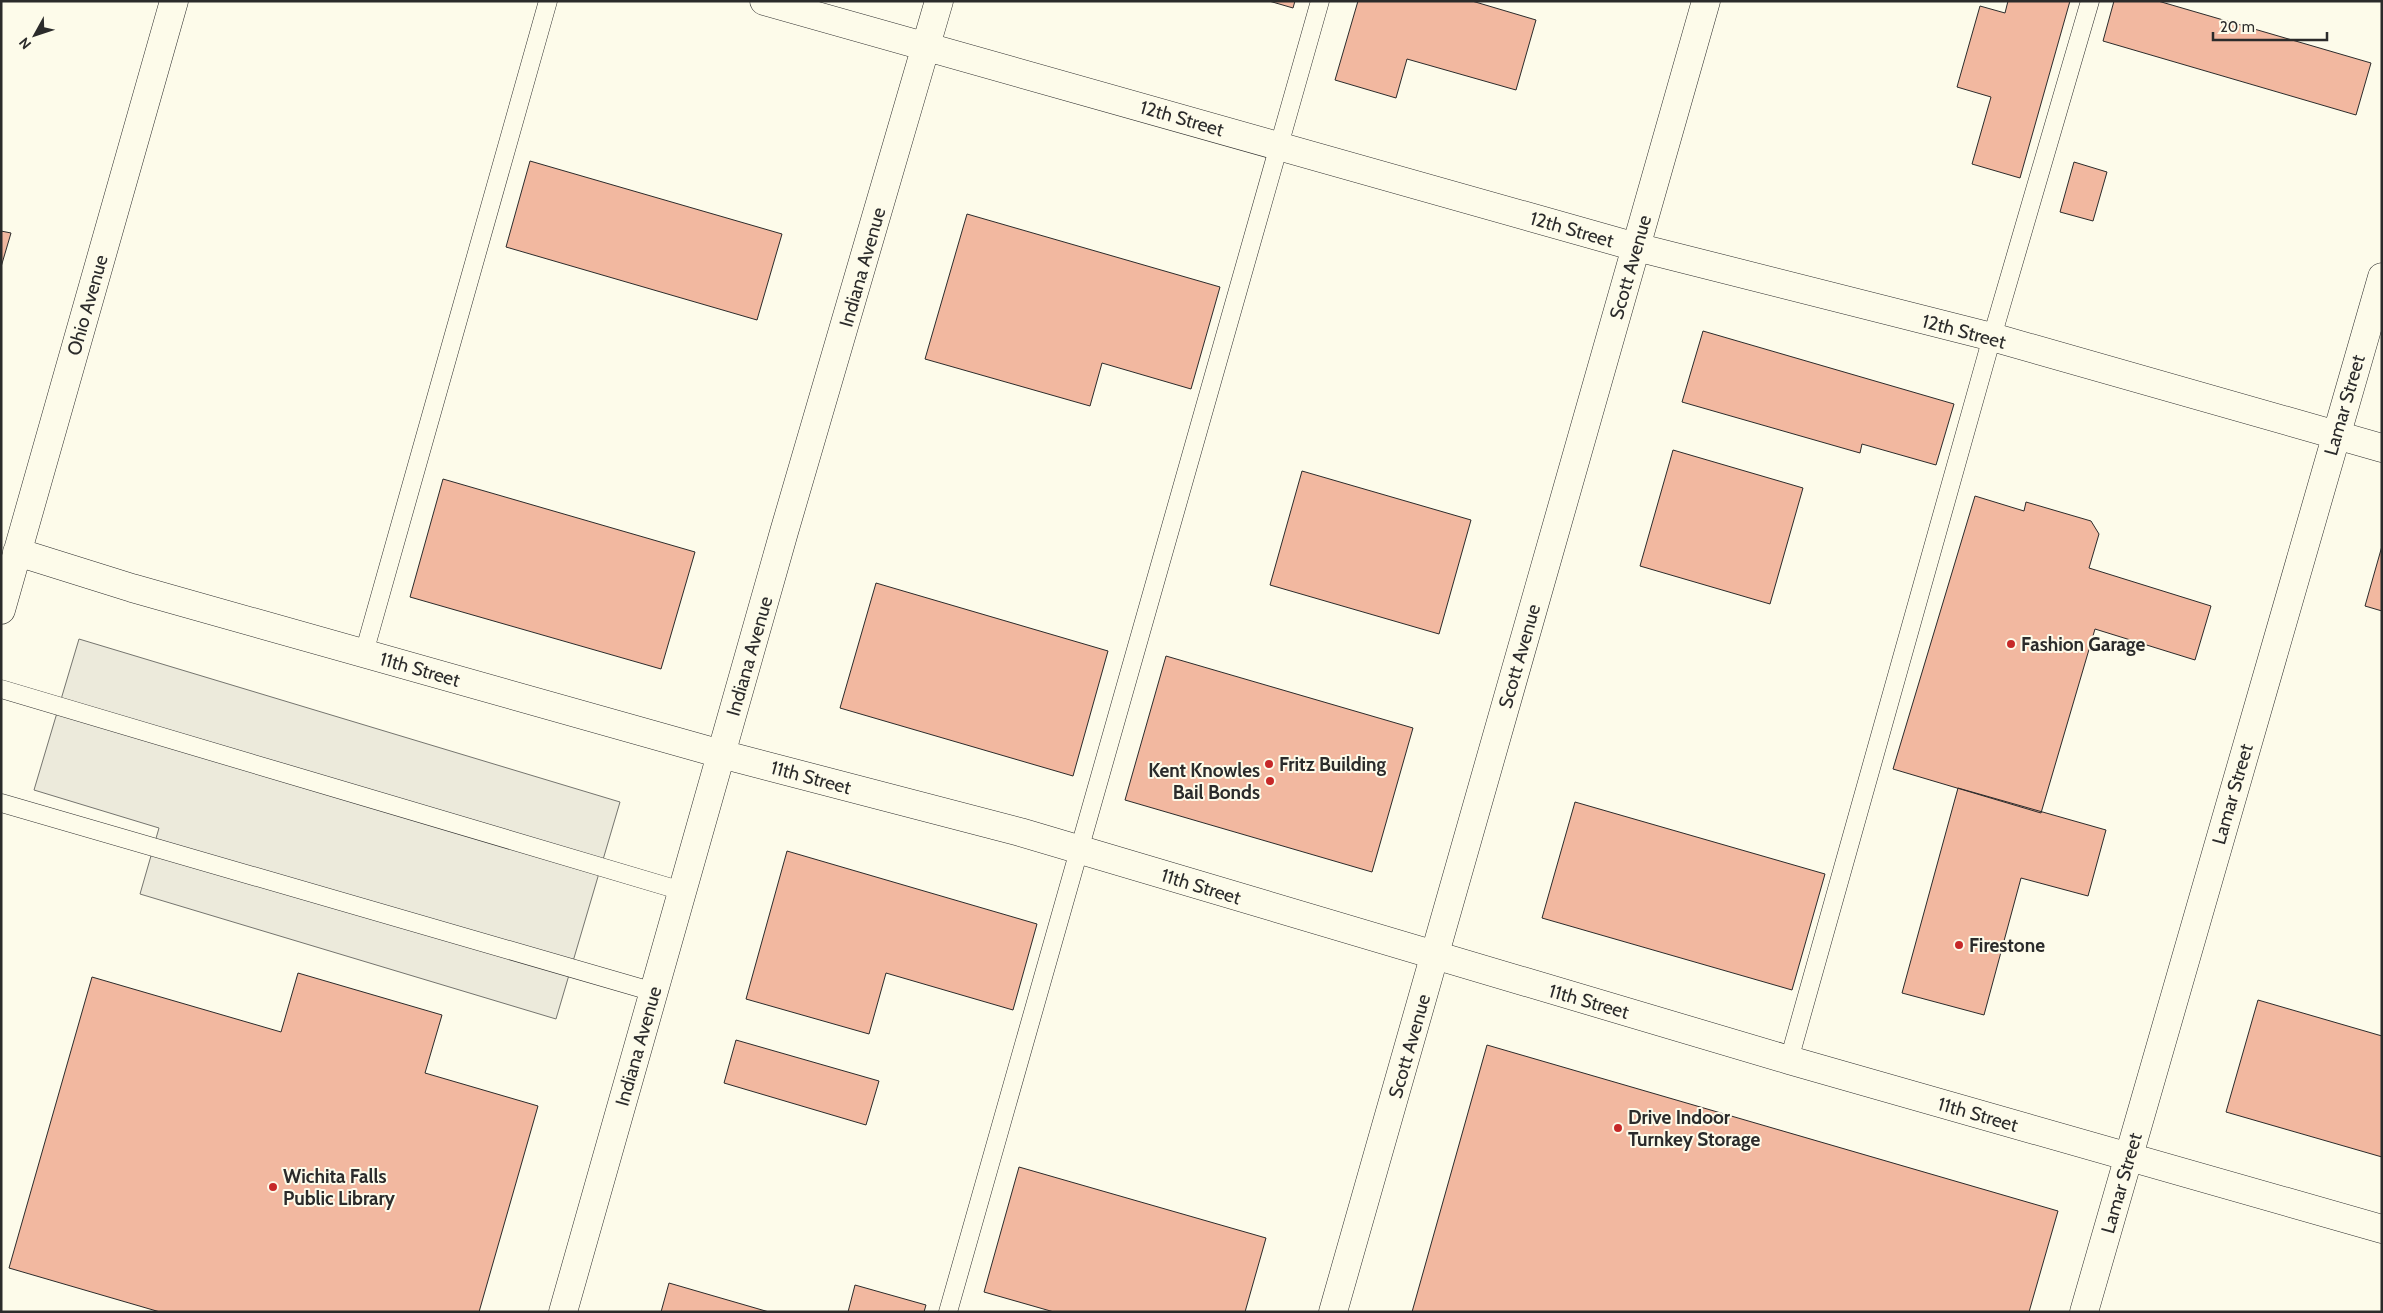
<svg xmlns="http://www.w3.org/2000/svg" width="2383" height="1313" font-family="Cabin,sans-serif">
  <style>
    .parking { fill: #eceadb; stroke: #74746e }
    .building { fill: #f2b8a0; stroke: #2b2b2b }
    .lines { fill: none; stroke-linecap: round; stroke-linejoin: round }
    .service-casing { stroke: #2b2b2b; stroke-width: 19 }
    .minor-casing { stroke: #2b2b2b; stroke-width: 29 }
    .secondary-casing { stroke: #2b2b2b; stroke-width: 29 }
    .service { stroke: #fdfbea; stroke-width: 18 }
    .minor { stroke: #fdfbea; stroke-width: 28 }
    .secondary { stroke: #fdfbea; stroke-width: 28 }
    .poi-dot { fill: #c62828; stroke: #fdfbea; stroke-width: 2 }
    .labels { text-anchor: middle; stroke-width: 4; stroke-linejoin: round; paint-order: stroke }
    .street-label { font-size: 19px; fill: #2b2b2b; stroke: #fdfbea }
    .poi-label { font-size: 19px; font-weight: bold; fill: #2b2b2b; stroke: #fdfbea; text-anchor: start }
  </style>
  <rect width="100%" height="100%" fill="#fdfbea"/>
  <path class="parking" d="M79 639 620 802 556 1019 140 894 159 828 34 790Z"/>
  <path class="building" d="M1269 1H1295L1293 8Z
    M1358 1H1472L1536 20 1516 90 1407 59 1396 98 1335 80Z
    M2008 1H2070L2020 178 1972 164 1991 97 1957 87 1980 6 2005 13Z
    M2114 1H2158L2371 63 2356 115 2103 41Z
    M530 161 782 234 757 320 506 247Z
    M2074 162 2107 172 2093 221 2060 212Z
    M967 214 1220 287 1191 389 1102 363 1090 406 925 359Z
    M1 231 11 233 1 267Z
    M1703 331 1954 404 1936 465 1862 444 1860 453 1682 402Z
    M1673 450 1803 488 1770 604 1640 566Z
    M1302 471 1471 520 1439 634 1270 585Z
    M443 479 695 552 661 669 410 597Z
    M1975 496 2024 511 2026 502 2091 521 2099 534 2089 568 2211 606 2195 660 2095 629 2041 813 1893 769Z
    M2382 546V611L2365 606Z
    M876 583 1108 651 1073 776 840 708Z
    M1166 656 1413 728 1372 872 1125 800Z
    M1958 788 2106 830 2088 896 2021 878 1984 1015 1902 993Z
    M1575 802 1825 874 1792 990 1542 918Z
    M787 851 1037 924 1013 1010 886 973 869 1034 746 999Z
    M298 973 442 1015 425 1073 538 1106 479 1312H160L9 1268 92 977 281 1032Z
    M2258 1000 2382 1036V1157L2226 1112Z
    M736 1040 879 1081 866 1125 724 1083Z
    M1487 1045 2058 1211 2029 1312H1412Z
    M1019 1167 1266 1238 1245 1312H1054L984 1292Z
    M669 1283 769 1312H661Z
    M855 1285 926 1305 924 1312H848Z"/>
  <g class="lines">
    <g class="service-casing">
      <path id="service" d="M364 653 548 1
        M1 689 682 891
        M1 803 654 992
        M1789 1060 1992 337 2090 1
        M948 1312 1320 1"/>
    </g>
    <g class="minor-casing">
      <path id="minor" d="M764 1 1636 247 1992 337 2382 448
        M17 552 132 588 721 754 1020 832 1789 1060 2382 1229
        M1 610 174 1
        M563 1312 784 532 939 1
        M2084 1312 2382 277"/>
    </g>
    <g class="secondary-casing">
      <path id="secondary" d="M1333 1312 1706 1"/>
    </g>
    <use href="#service" class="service"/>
    <use href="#minor" class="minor"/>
    <use href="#secondary" class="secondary"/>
  </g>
  <g class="poi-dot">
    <circle cx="2011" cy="644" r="5"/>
    <circle cx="1269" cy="764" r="5"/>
    <circle cx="1270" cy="781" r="5"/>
    <circle cx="1959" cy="945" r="5"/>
    <circle cx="1618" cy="1128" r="5"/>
    <circle cx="273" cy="1187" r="5"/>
  </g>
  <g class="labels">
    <g class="street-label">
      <text transform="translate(1182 118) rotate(16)" y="7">12th Street</text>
      <text transform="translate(1572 229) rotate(16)" y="7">12th Street</text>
      <text transform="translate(862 267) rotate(-74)" y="7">Indiana Avenue</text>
      <text transform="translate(1630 267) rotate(-74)" y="7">Scott Avenue</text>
      <text transform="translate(87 305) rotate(-74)" y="7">Ohio Avenue</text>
      <text transform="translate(1964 331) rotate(15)" y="7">12th Street</text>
      <text transform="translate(2344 405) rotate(-74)" y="7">Lamar Street</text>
      <text transform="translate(749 656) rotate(-74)" y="7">Indiana Avenue</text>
      <text transform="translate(1519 656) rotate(-74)" y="7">Scott Avenue</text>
      <text transform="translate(420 669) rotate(16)" y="7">11th Street</text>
      <text transform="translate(811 777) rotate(15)" y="7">11th Street</text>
      <text transform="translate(2232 794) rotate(-74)" y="7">Lamar Street</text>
      <text transform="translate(1201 886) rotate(17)" y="7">11th Street</text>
      <text transform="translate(1589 1001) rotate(16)" y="7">11th Street</text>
      <text transform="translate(638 1046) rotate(-74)" y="7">Indiana Avenue</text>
      <text transform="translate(1409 1046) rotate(-74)" y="7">Scott Avenue</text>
      <text transform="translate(1978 1114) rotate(16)" y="7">11th Street</text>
      <text transform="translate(2121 1183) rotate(-74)" y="7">Lamar Street</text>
    </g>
    <g class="poi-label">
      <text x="2021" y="651">Fashion Garage</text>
      <text x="1279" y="771">Fritz Building</text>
      <text x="1260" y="777" text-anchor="end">Kent Knowles<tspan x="1260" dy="22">Bail Bonds</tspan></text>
      <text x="1969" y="952">Firestone</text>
      <text x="1628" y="1124">Drive Indoor<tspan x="1628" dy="22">Turnkey Storage</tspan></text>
      <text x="283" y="1183">Wichita Falls<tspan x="283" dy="22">Public Library</tspan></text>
    </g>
  </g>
  <rect width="2383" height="1313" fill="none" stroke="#2b2b2b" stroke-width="5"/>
  <g transform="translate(35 35) rotate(230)" stroke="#fdfbea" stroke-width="4" paint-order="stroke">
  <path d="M0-4L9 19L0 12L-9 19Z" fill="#2b2b2b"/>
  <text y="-8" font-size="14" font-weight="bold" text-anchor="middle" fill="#2b2b2b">N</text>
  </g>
  <path d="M2213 32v8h114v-8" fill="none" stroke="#2b2b2b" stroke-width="2.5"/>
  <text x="2220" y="32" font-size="15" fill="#2b2b2b" stroke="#fdfbea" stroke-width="4" paint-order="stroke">20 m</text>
</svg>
